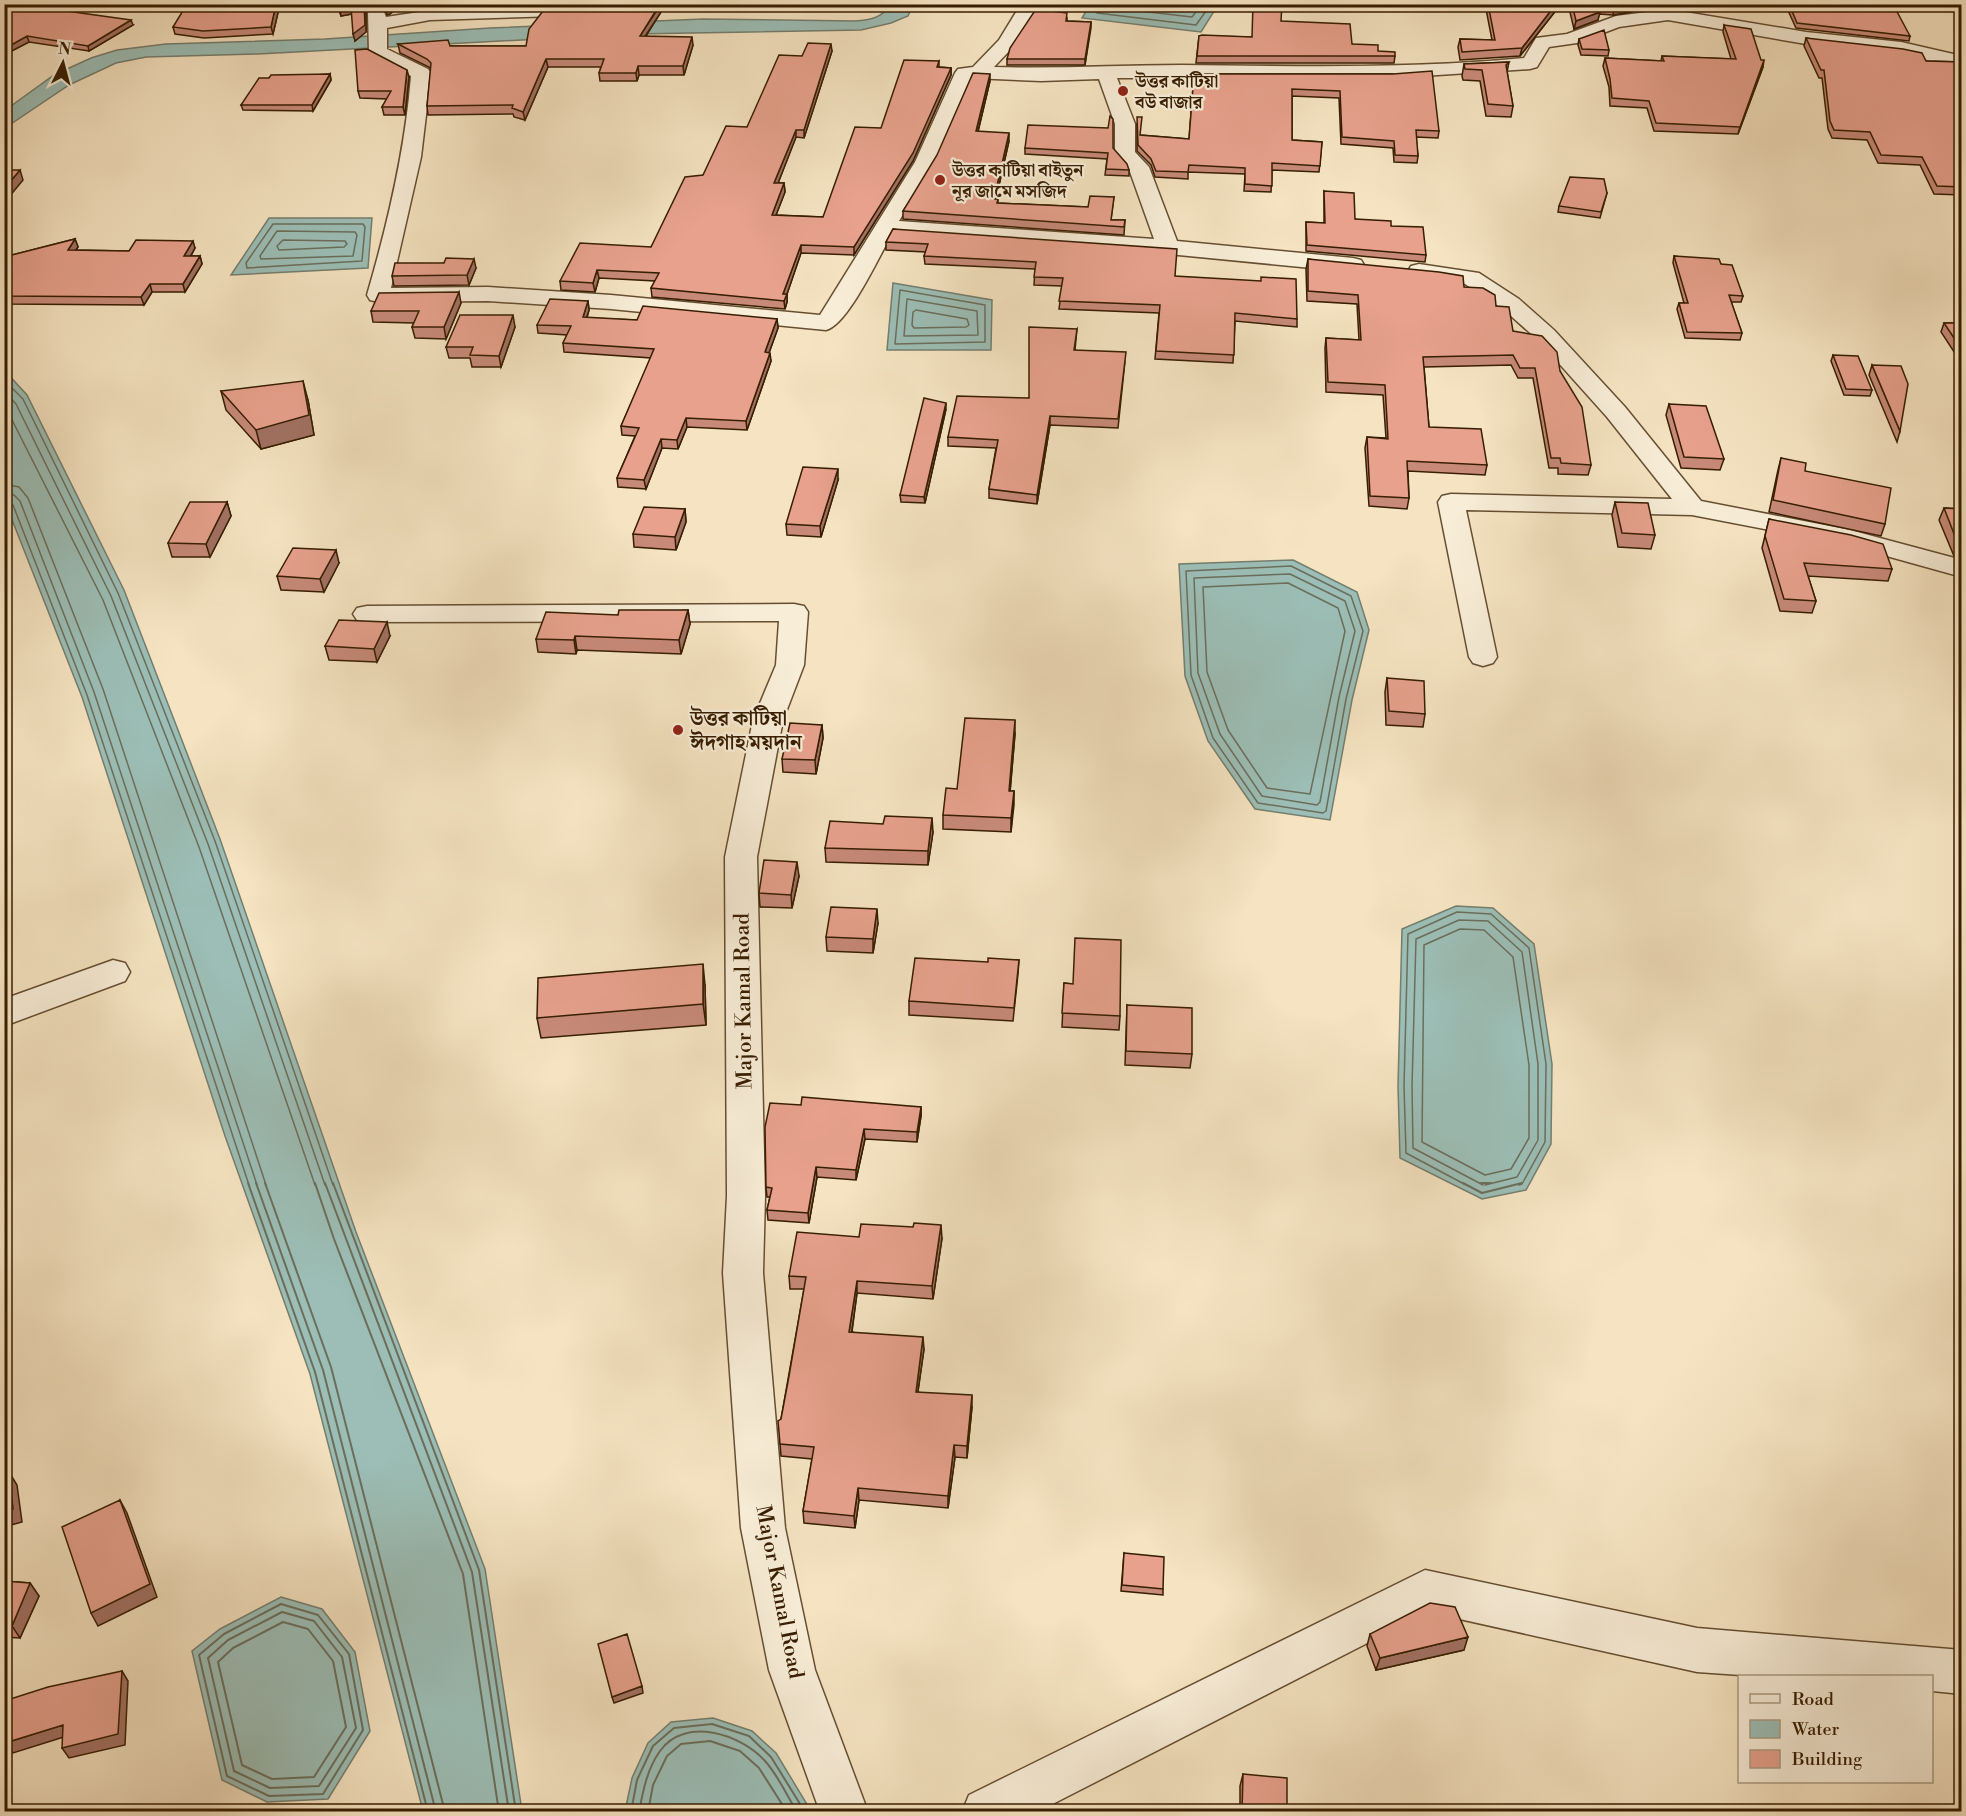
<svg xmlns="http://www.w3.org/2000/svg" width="1966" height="1816" font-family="'Libre Bodoni','Noto Serif Bengali',serif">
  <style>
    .water { fill: #9cbeb6; stroke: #747e6e; stroke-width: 1.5 }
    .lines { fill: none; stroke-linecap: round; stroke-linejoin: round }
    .shore-far1 { stroke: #6a6e5c; stroke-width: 1.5 }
    .shore { stroke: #6a6e5c; stroke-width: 2 }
    .minor-casing { stroke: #664e31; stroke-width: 3 }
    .minor { fill: #f8edd7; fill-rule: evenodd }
    .wall { fill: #c78a79; stroke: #371d01; stroke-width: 1.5 }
    .shaded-wall { fill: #a27163; stroke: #371d01; stroke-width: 1.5 }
    .building { fill: #e7a18d; stroke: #371d01; stroke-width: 1.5 }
    .poi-dot { fill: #8f2418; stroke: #f8edd7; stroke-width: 2 }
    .labels { text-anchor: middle; stroke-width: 4.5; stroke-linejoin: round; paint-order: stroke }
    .far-poi-label { font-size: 18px; font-weight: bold; fill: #371d01; stroke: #f8edd7; text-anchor: start }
    .poi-label { font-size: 21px; font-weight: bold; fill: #371d01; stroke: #f8edd7; text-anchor: start }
    .street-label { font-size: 21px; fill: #371d01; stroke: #f8edd7 }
  </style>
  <rect width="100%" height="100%" fill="#f5e3c1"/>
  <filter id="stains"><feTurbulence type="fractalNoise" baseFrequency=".00333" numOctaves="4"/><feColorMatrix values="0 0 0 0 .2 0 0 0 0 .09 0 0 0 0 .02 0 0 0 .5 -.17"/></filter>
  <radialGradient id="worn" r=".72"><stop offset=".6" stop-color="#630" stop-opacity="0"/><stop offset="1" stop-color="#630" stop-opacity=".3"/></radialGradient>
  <path class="water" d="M890 5H913L908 16 891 23 861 30 634 34 258 54 146 57 116 63 69 85 5 128 4 111 54 75 91 58 117 50 166 44 325 39 490 28 703 19 855 21C870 20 882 18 890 5Z
    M1090 5V4L1218 5 1201 32 1082 18Z
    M269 218H372L368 268 231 275Z
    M893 283 992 300 991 350H887Z
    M5 371 27 395 124 590 220 839 356 1232 485 1569 522 1811H423L310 1374 225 1136 82 697 7 507 4 495Z
    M1293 560 1357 592 1369 630 1352 700 1330 820 1255 809 1208 741 1185 676 1179 564Z
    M1456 906 1493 908 1534 944 1552 1064 1551 1144 1526 1190 1482 1199 1400 1158 1398 1086 1402 929Z
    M281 1597 322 1609 355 1652 370 1731 328 1799 267 1802 222 1780 192 1651 220 1629Z
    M713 1718 752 1731 776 1753 811 1811H625L632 1778 648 1743 671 1722Z"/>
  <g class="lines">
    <path class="shore-far1" d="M1095 4 1094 11 1097 13 1196 25 1211 4
      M1103 4 1105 7 1192 17 1202 4
      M273 224H363L365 227 362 261 247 268 246 263Z
      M277 231 355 232 357 235 353 256 261 259 260 256Z
      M283 240 345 241 347 244 344 247 279 250 277 246Z
      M900 290 985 305V342L895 344Z
      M907 299 977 311 978 335 904 336Z
      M916 310 967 319 969 325 966 327 914 328 912 325 913 312Z
      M4 380 23 399 118 593 215 841 333 1185
      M4 391 16 404 111 596 208 844 325 1185
      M4 404 103 600 199 847 315 1185
      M4 484 19 487 28 498 103 689 266 1185
      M4 493 14 495 20 501 94 692 257 1185
      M4 500 13 505 87 695 249 1185
      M1291 566 1351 596 1363 631 1346 699 1326 811 1323 813 1258 803 1213 738 1191 675 1186 571Z
      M1290 574 1345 601 1355 631 1339 697 1320 802 1317 805 1262 796 1220 734 1198 673 1194 578Z
      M1288 583 1338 608 1345 631 1310 794 1267 788 1228 730 1207 672 1203 587Z
      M1460 929 1484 930 1513 957 1529 1065V1138L1511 1169 1485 1175 1422 1142 1424 945Z
      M1466 1185 1406 1153 1404 1086 1408 934 1457 912 1491 914 1529 948 1546 1064 1545 1142 1522 1184 1519 1185
      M1483 1185 1413 1148 1412 1086 1416 939 1459 920 1488 921 1522 952 1538 1064V1140L1517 1177 1485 1185"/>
    <path class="shore" d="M248 1183 315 1372 428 1812
      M256 1183 323 1370 436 1812
      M265 1183 331 1367 445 1812
      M315 1183 334 1239 463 1574 499 1812
      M325 1183 472 1572 509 1812
      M333 1183 479 1570 516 1812
      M1463 1183 1482 1193 1522 1183
      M1481 1183H1491
      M281 1604 318 1615 349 1654 363 1730 323 1794 269 1796 227 1776 199 1655 224 1634Z
      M282 1612 314 1621 342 1657 356 1728 319 1786 270 1788 234 1771 208 1658 228 1640Z
      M283 1622 308 1629 333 1661 346 1727 314 1777 272 1779 242 1765 218 1662 233 1648Z
      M631 1812 637 1780 653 1746 674 1728 712 1724 749 1736 771 1757 805 1812
      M639 1812C643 1791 647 1769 660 1751 685 1716 741 1734 765 1761 778 1775 787 1796 797 1812
      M648 1812 653 1785 667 1756 681 1744 710 1741 740 1751 759 1768 787 1812"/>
    <g class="minor-casing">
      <path id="minor" d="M4 4H17L4 11Z
        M363 4H381L386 17C482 0 589 4 687 4L678 9 592 15 430 20 387 28V49L428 69 431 73 421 157 391 288 488 287 611 295 820 315 915 162 955 73 958 69 973 67 999 40 1021 4H1039L1013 47 994 67C1057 69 1119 65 1182 65 1296 66 1410 69 1524 58L1536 38 1567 34 1616 16 1663 10 1673 4H1696L1685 12 1806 32 1901 42 1962 56V68L1901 54 1806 44 1668 20 1619 27 1577 43 1549 47 1537 67 1530 69 1392 78H1117L1135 124V152L1149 167 1177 241 1353 258 1361 260 1364 265 1361 270 1353 272 1168 254 892 234C879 256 848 325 826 330L611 309 488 301 378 302 370 300 367 295C388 223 405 151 411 76L371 56 369 52 368 13ZM972 78 1041 81 1099 79 1115 124V154L1129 169 1154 239 899 221 935 162Z
        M1419 264 1479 273 1519 299 1554 330 1625 407 1701 501 1850 530 1962 560V577L1847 545 1692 515 1466 510 1497 657 1493 663 1483 666 1473 663 1469 657 1438 502 1442 496 1451 494 1672 499 1607 417 1538 340 1503 309 1465 284 1411 276 1408 271 1411 266Z
        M794 604 804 606 808 612 804 665 783 720 757 857 765 1196 763 1273 785 1528 815 1670 868 1812H820L769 1670 741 1528 723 1273 727 1196 725 857 753 720 776 665 779 621 367 622 357 620 353 614 357 608 367 606Z
        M113 960 125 963 130 972 125 981 4 1026V999Z
        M1425 1570 1697 1628 1962 1650V1694L1932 1691V1676H1755L1697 1672 1428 1612 1037 1812H962L969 1795Z"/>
    </g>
    <use href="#minor" class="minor"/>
  </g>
  <path class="wall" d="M280 4 273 34 204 38 175 34 173 27Z
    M336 4H364L366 14V32L355 41 352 14 341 16Z
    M661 4V12L646 36 693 45 684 75H639L637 81H600L599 73 601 67H548L525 120 514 117 513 114 428 115 427 106 431 69 429 67 400 53 398 44 450 46H526Z
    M1485 4H1561L1520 56 1460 60 1458 47 1460 39 1492 40Z
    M1568 4H1633L1631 12 1613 15 1599 14 1598 20 1574 29Z
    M1785 4H1816V5L1910 36 1909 41 1796 28Z
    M4 7 133 25 89 51 29 42 4 55Z
    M1067 18V21L1091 22 1085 65H1007V59Z
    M1281 21 1352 44 1395 56 1394 63H1196L1199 36 1251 37Z
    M1724 25 1763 67 1738 134 1654 131 1647 108 1610 106 1609 87 1603 66 1605 58 1661 61 1662 56 1731 59 1723 32Z
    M1806 38 1926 61 1962 62V195L1934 194 1920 165 1878 163 1867 140 1832 138 1828 129 1822 78H1819L1804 46Z
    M1579 39 1609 50 1608 56 1581 55 1578 45Z
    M832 51 804 138 796 137 778 183H784L785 192 776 215 823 217 881 128 939 61V67L951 68V75L913 161 854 255 801 253 787 294V302L785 309 652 297 651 288 655 281 599 278 595 292 561 290 560 281 651 247 703 175 747 127 802 56Z
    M1509 62 1507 72 1513 106 1511 117 1486 116 1480 81 1463 80 1462 76 1464 64Z
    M330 74 331 80 313 111 243 110 241 105 269 78Z
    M1194 74H1393L1439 131 1438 138 1416 137 1418 156 1417 163 1394 162 1393 148 1341 144 1339 98 1292 96V140L1322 142 1319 172 1272 170 1271 192 1244 191 1245 174 1188 172V179L1155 177 1151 165 1137 151V123L1140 135 1189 139Z
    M409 77 405 115H384L382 107 387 99 360 98 358 91Z
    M990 81 978 132 1009 141 996 199H998V203L1088 207 1114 197 1111 220H1125L1124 235 903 219V211Z
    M1025 148H1113L1129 170V176L1105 175 1107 159 1025 154Z
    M1324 191 1355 219 1391 226 1426 255 1425 262 1306 251V222L1324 223Z
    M1607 193 1600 218 1558 212 1559 206Z
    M893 229 1175 276 1297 319V327L1235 321 1233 363 1155 359 1159 313 1059 309 1062 286 1034 285 1035 269 925 264 924 256 926 252 886 250V242Z
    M75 239 78 247 76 250 129 251 195 248 191 256H200L202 264 185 292H152L144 305 4 304V257Z
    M1674 256 1721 264 1743 296 1741 302H1731L1742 333 1740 340 1685 338 1677 309 1679 303H1684L1673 263Z
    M1308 259 1464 287 1496 306 1513 331 1560 371 1591 465 1588 475 1558 474V468H1549L1533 378H1518L1511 365 1424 367 1429 427 1487 465 1485 475 1408 471 1409 498 1407 509 1369 506 1365 448 1367 437 1386 438 1383 395 1326 392 1325 348 1326 338 1359 340 1357 304 1307 301 1306 269Z
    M444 263 476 268 469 285 394 286 392 276Z
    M588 301 589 310 587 318 637 320 777 319 778 328 769 353 771 361 747 430 687 427 678 449 662 448 646 489 618 487 617 478 635 436 622 435 621 426 651 358 564 352 563 343 567 335 538 333 537 325Z
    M461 303 446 339 415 338 412 327 414 323 373 322 371 311Z
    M1944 323H1962V364L1941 332Z
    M515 327 501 367H472L470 358H449L446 347Z
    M1077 329 1075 350 1125 361 1118 428 1050 425 1037 504 989 498V489L996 448 948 446V437L1029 398Z
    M1833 355 1872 390 1870 396 1844 395 1831 361Z
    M1872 365 1900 431 1897 442 1869 375Z
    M221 391 308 400 314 435 261 449 226 410Z
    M1669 404 1724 459 1720 470 1681 468 1666 415Z
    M946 409 925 503 901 502 900 495Z
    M1961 450H1962V464L1958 456Z
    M1781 458 1805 471 1885 524 1881 536 1769 512 1778 470Z
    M838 480 821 537 787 535 786 524Z
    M227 502 231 516 210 557H172L168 543Z
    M1615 502 1655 535 1651 549 1618 547 1612 515Z
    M1944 508 1962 509V558L1954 556 1939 520Z
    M685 509 686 522 676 550 634 547 633 534Z
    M1769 519 1892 569 1888 581 1808 576 1816 601 1812 613 1780 611 1762 548Z
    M339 563 324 592 281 590 277 576Z
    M688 610 690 624 681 654 577 650 576 654 538 652 536 639 618 615Z
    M390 636 377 662 329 660 325 646Z
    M1387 678 1425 714 1423 727 1386 725 1385 692Z
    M822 725 823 738 816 774 783 772 782 759Z
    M1015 734 1010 791H1014L1011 832 943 829V815L957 789Z
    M933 832 928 865 826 862 825 848Z
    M799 876 792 908 760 907 759 893Z
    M878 923 873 953 827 951 826 937Z
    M1019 960 1018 974 1013 1021 909 1015V1001L988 962Z
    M1064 983 1073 984 1120 1016 1119 1030 1062 1027Z
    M705 985 706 1025 541 1038 537 1018Z
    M1127 1005 1192 1054 1190 1068 1125 1065Z
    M801 1105 921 1107V1116L917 1142 865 1139 856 1180 817 1177 809 1223 768 1220 767 1210 770 1197H767L766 1187Z
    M859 1237 942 1238 933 1299 857 1293 852 1332 924 1349 918 1392 972 1407 967 1458 955 1457 948 1508 859 1500 855 1528 804 1523 803 1511 812 1459 781 1456 780 1444 781 1419 804 1289H790L789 1276Z
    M1124 1553 1163 1589V1595L1121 1591Z
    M4 1581 30 1583 39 1596 20 1638 4 1637Z
    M1370 1634 1464 1650 1376 1670 1367 1646Z
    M1243 1774 1287 1812H1240V1786Z"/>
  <path class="shaded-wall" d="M276 4H280L273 34 271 27Z
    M392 4H402L390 14 387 15 386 8Z
    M661 4V12L640 44V36Z
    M1556 4H1561L1520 56 1522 48Z
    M1627 4H1633L1631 12 1613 15 1614 6Z
    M351 7 352 14 341 16 340 9Z
    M364 7 366 14V32L355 41 353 34Z
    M1600 12 1598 20 1574 29 1576 21Z
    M131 20 133 25 89 51 88 46Z
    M1091 22V28L1085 65V59Z
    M27 36 29 42 4 55V49Z
    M692 37 693 45 684 75 683 66Z
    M831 44 832 51 804 138V130Z
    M546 59 548 67 525 120 523 112Z
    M1764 60 1763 67 1738 134 1740 127Z
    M638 66 639 75 637 81 636 73Z
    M951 68V75L913 161 854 255V247Z
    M407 70 409 77 405 115 403 107Z
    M330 74 331 80 313 111 312 105Z
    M990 74V81L976 139V131Z
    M796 130V137L775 191 774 183Z
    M1009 133V141L994 207V199Z
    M20 170 23 180 4 203V189Z
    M784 183 785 192 773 223 772 215Z
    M75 239 78 247 70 258 68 250Z
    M193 241 195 248 186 264 184 256Z
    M801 245V253L787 294V302L785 309 783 294Z
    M200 256 202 264 185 292 183 284Z
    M474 259 476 268 469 285 467 275Z
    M597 270 599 278 595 292 593 283Z
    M150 284 152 292 144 305 141 297Z
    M459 292 461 303 446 339 444 327Z
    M588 301 589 310 584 326 583 317Z
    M513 315 515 327 501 367 499 356Z
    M777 319 778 328 766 361 765 352Z
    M770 353 771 361 747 430 746 421Z
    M303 381 308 400 314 435 261 449 256 430Z
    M946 403V409L925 503 924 497Z
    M1050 416V425L1037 504V495Z
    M686 418 687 427 678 449 677 440Z
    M661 439 662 448 646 489 644 480Z
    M838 469V480L821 537 820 526Z
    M227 502 231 516 210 557 206 544Z
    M685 509 686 522 676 550 675 537Z
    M336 550 339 563 324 592 320 579Z
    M688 610 690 624 681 654 679 640Z
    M387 622 390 636 377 662 374 649Z
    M575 636 577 650 576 654 574 640Z
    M1015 720V734L1009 805V791Z
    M822 725 823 738 816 774 815 760Z
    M1014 791V805L1011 832V818Z
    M932 818 933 832 928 865V851Z
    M797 862 799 876 792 908 791 895Z
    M877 909 878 923 873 953V939Z
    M703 964 705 985 706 1025 703 1004Z
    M921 1107V1116L917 1142V1132Z
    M864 1129 865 1139 856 1180V1170Z
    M816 1167 817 1177 809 1223 808 1213Z
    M941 1225 942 1238 933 1299 932 1286Z
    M857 1281V1293L850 1344 849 1332Z
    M923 1337 924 1349 916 1404V1392Z
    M972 1395V1407L967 1458V1446Z
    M954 1445 955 1457 948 1508V1496Z
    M9 1472 17 1485 22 1522 4 1527V1512Z
    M858 1488 859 1500 855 1528 854 1516Z
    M120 1500 127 1513 157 1597 98 1626 91 1613Z
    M30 1583 39 1596 20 1638 12 1626Z
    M1468 1637 1464 1650 1376 1670 1380 1658Z
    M122 1671 128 1681 125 1745 69 1758 62 1748Z
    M642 1686 643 1693 614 1703 612 1697Z
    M63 1725 70 1735 13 1753 5 1743Z"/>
  <path class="building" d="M9 4H16L131 20 88 46 27 36 4 49V7Z
    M187 4H276L271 27 203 31 173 27Z
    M338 4H364L365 25 353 34 351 7 340 9Z
    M385 4H392L388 7 386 8Z
    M656 4H660L640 36 692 37 683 66H638L636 73H599L604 59H546L523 112 512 108 513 105 427 106 431 63 427 59 398 44 448 40 450 46H526L529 29 543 11Z
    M1253 4H1282L1281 21 1350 24 1352 44 1378 45V51L1395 52V56H1197L1199 36 1202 35 1252 37Z
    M1488 4H1556L1522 48 1462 52 1460 39 1495 40Z
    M1572 4H1627L1614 6 1598 5 1600 12 1576 21Z
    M1789 4H1816V5L1895 8 1910 36 1797 23Z
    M1036 9 1067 13 1066 21 1091 22 1085 59H1007L1010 48Z
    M1724 25 1751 29 1761 60H1764L1740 127 1656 123 1649 101 1612 98 1610 79 1605 58 1664 61 1662 56 1736 59Z
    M1604 30 1609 50 1582 49 1579 39Z
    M1806 38 1903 49 1922 53 1926 61 1962 62V187L1937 186 1922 157 1881 155 1870 132 1834 130 1830 121 1824 70H1821Z
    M808 43 831 44 804 130H796L774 183H784L772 215 823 217 855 127 881 128 904 60 939 61 937 67 951 68 913 153 854 247 801 245 783 294H787L784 301 651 288 659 273 597 270 593 283 560 281 580 243 651 247 685 177 703 175 726 126 747 127 779 55 802 56Z
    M367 49 407 70 403 107H382L391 91H358L355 50Z
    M1509 62 1506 65 1513 106 1488 104 1482 70 1465 69 1464 64Z
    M1432 71 1439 131 1416 130 1418 156 1395 155 1394 141 1342 137 1340 91 1292 89V140L1322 142 1320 166 1272 163V186L1245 184V168L1189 165 1188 172 1156 171 1151 159 1138 145 1137 117H1142L1140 135 1189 139 1194 74H1393Z
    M973 73 990 74 976 131 1009 133 994 199H998L997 203 1088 207 1090 196 1114 197 1111 220H1125L1124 227 903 211 937 155Z
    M330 74 312 105H241L259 78H269L271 75Z
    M1110 116 1113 119V148L1127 164 1129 170 1106 169 1108 153 1025 148 1028 125 1108 128Z
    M4 170H20L4 189Z
    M1570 177 1604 179 1607 193 1601 212 1559 206Z
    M1324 191 1354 193 1355 219 1391 221V226L1423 227 1426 255 1307 245 1306 222 1325 223Z
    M893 229 1177 249 1175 276 1261 281V277L1296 279 1297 319 1235 313 1234 355 1156 351 1160 305 1059 301 1063 278 1034 277 1036 262 924 256 928 244 886 242Z
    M75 239 68 250 129 251 136 240 193 241 184 256H200L183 284H150L141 297 4 296V257Z
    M1674 256 1719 259 1721 264 1732 265 1743 296 1729 295 1742 333 1687 332 1679 303H1688Z
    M446 258 474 259 467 275 392 276 395 263H444Z
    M1308 259 1439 272 1463 276 1464 287 1483 288 1495 295 1496 306 1509 307 1513 331 1542 336 1557 352 1560 371 1582 407 1591 465 1561 463 1560 458H1551L1535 368H1520L1513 355 1423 357 1429 427 1481 429 1487 465 1407 461 1409 498 1370 496 1367 437 1388 439 1385 385 1328 382 1326 338 1361 340 1358 295 1308 291Z
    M459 292 444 327H412L419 311H371L379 293Z
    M550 299 588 301 583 317 637 320 643 306 777 319 765 352 770 353 746 421 686 418 677 440 661 439 644 480 617 478 639 428 621 426 654 349 563 343 571 326 537 325Z
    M460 315H513L499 356 470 355 473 347H446Z
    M1944 323H1962V350Z
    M1029 327 1077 329 1074 350 1126 352 1118 419 1050 416 1037 495 989 489 998 440 948 437 957 396 1029 398Z
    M1833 355 1858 356 1872 390 1846 389Z
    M1872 365 1901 366 1908 384 1900 431Z
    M303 381 309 415 256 430 221 391Z
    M924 398 946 403 924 497 900 495Z
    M1669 404 1706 406 1724 459 1684 457Z
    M1781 458 1806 463 1805 471 1891 488 1885 524 1773 500Z
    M803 467 838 469 820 526 786 524Z
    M190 502H227L206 544 168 543Z
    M1615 502 1648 503 1655 535 1622 533Z
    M644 507 685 509 675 537 633 534Z
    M1944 508 1962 509V545L1958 544Z
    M1769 519 1851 535 1883 544 1892 569 1804 563 1816 601 1784 599 1765 536Z
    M293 548 336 550 320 579 277 576Z
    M619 610H688L679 640 575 636 574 640 536 639 546 612 618 615Z
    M339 620 387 622 374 649 325 646Z
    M1387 678 1424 681 1425 714 1389 711Z
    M965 718 1015 720 1009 791H1014L1011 818 943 815 946 788 957 789Z
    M790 723 822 725 815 760 782 759Z
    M885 816 932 818 928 851 825 848 830 821 883 824Z
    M764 860 797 862 791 895 759 893Z
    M831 907 877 909 873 939 826 937Z
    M1075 938 1121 940 1120 1016 1062 1013 1064 983 1073 984Z
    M915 958 988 962V958L1019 960 1014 1008 909 1001Z
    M703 964V1004L537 1018 538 978Z
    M1127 1005 1192 1008V1054L1126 1051Z
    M802 1097 921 1107 917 1132 864 1129 856 1170 816 1167 808 1213 767 1210 772 1188 766 1187 765 1127 770 1103 801 1105Z
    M914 1223 941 1225 932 1286 857 1281 849 1332 923 1337 916 1392 972 1395 967 1446 954 1445 948 1496 858 1488 854 1516 803 1511 814 1447 780 1444 778 1421 781 1419 789 1376 806 1277 789 1276 797 1232 859 1237 861 1224 913 1227Z
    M9 1472 13 1509 4 1512V1473Z
    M120 1500 150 1584 91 1613 62 1527Z
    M1124 1553 1164 1557 1163 1589 1122 1585Z
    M4 1581 30 1583 12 1626 4 1625Z
    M1430 1603 1455 1607 1468 1637 1380 1658 1370 1634Z
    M627 1634 642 1686 612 1697 598 1644Z
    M122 1671 118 1734 62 1748 63 1725 5 1743 4 1701 48 1687Z
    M1243 1774 1287 1778V1812H1242Z"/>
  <g class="poi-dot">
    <circle cx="1123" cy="91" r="6"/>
    <circle cx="940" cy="180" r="6"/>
    <circle cx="678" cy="730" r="6"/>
  </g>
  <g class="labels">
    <g class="far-poi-label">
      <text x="1135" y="87">উত্তর কাটিয়া<tspan x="1135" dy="21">বউ বাজার</tspan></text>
      <text x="952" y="176">উত্তর কাটিয়া বাইতুন<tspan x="952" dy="21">নূর জামে মসজিদ</tspan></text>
    </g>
    <g class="poi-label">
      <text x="690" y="725">উত্তর কাটিয়া<tspan x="690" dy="24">ঈদগাহ ময়দান</tspan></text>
    </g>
    <g class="street-label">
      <text transform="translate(743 1001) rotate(-91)" y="7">Major Kamal Road</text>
      <text transform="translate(780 1592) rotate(79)" y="7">Major Kamal Road</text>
    </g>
  </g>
  <rect width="1966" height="1816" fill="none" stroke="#f5e3c1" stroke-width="24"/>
  <rect x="6" y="6" width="1954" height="1804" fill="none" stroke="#371d01" stroke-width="3"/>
  <rect x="12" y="12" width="1942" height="1792" fill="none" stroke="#371d01" stroke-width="1.5"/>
  <rect x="1738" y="1675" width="195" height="108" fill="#f8edd7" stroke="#ab9a81" stroke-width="1.5"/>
  <rect x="1750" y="1694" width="30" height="9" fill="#f8edd7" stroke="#ab9a81" stroke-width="1.5"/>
  <text x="1792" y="1705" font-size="18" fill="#371d01">Road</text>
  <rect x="1750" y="1720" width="30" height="18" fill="#9cbeb6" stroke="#ab9a81" stroke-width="1.5"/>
  <text x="1792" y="1735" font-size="18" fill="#371d01">Water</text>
  <rect x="1750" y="1750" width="30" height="18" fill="#e7a18d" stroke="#ab9a81" stroke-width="1.5"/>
  <text x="1792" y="1765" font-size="18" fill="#371d01">Building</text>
  <g transform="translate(63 63) rotate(6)" stroke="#f8edd7" stroke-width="4.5" paint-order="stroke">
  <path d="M0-4.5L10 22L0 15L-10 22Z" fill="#371d01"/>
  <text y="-9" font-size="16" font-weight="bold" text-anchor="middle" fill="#371d01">N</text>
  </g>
  <rect width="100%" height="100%" filter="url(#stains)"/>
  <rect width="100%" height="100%" fill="url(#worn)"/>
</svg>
